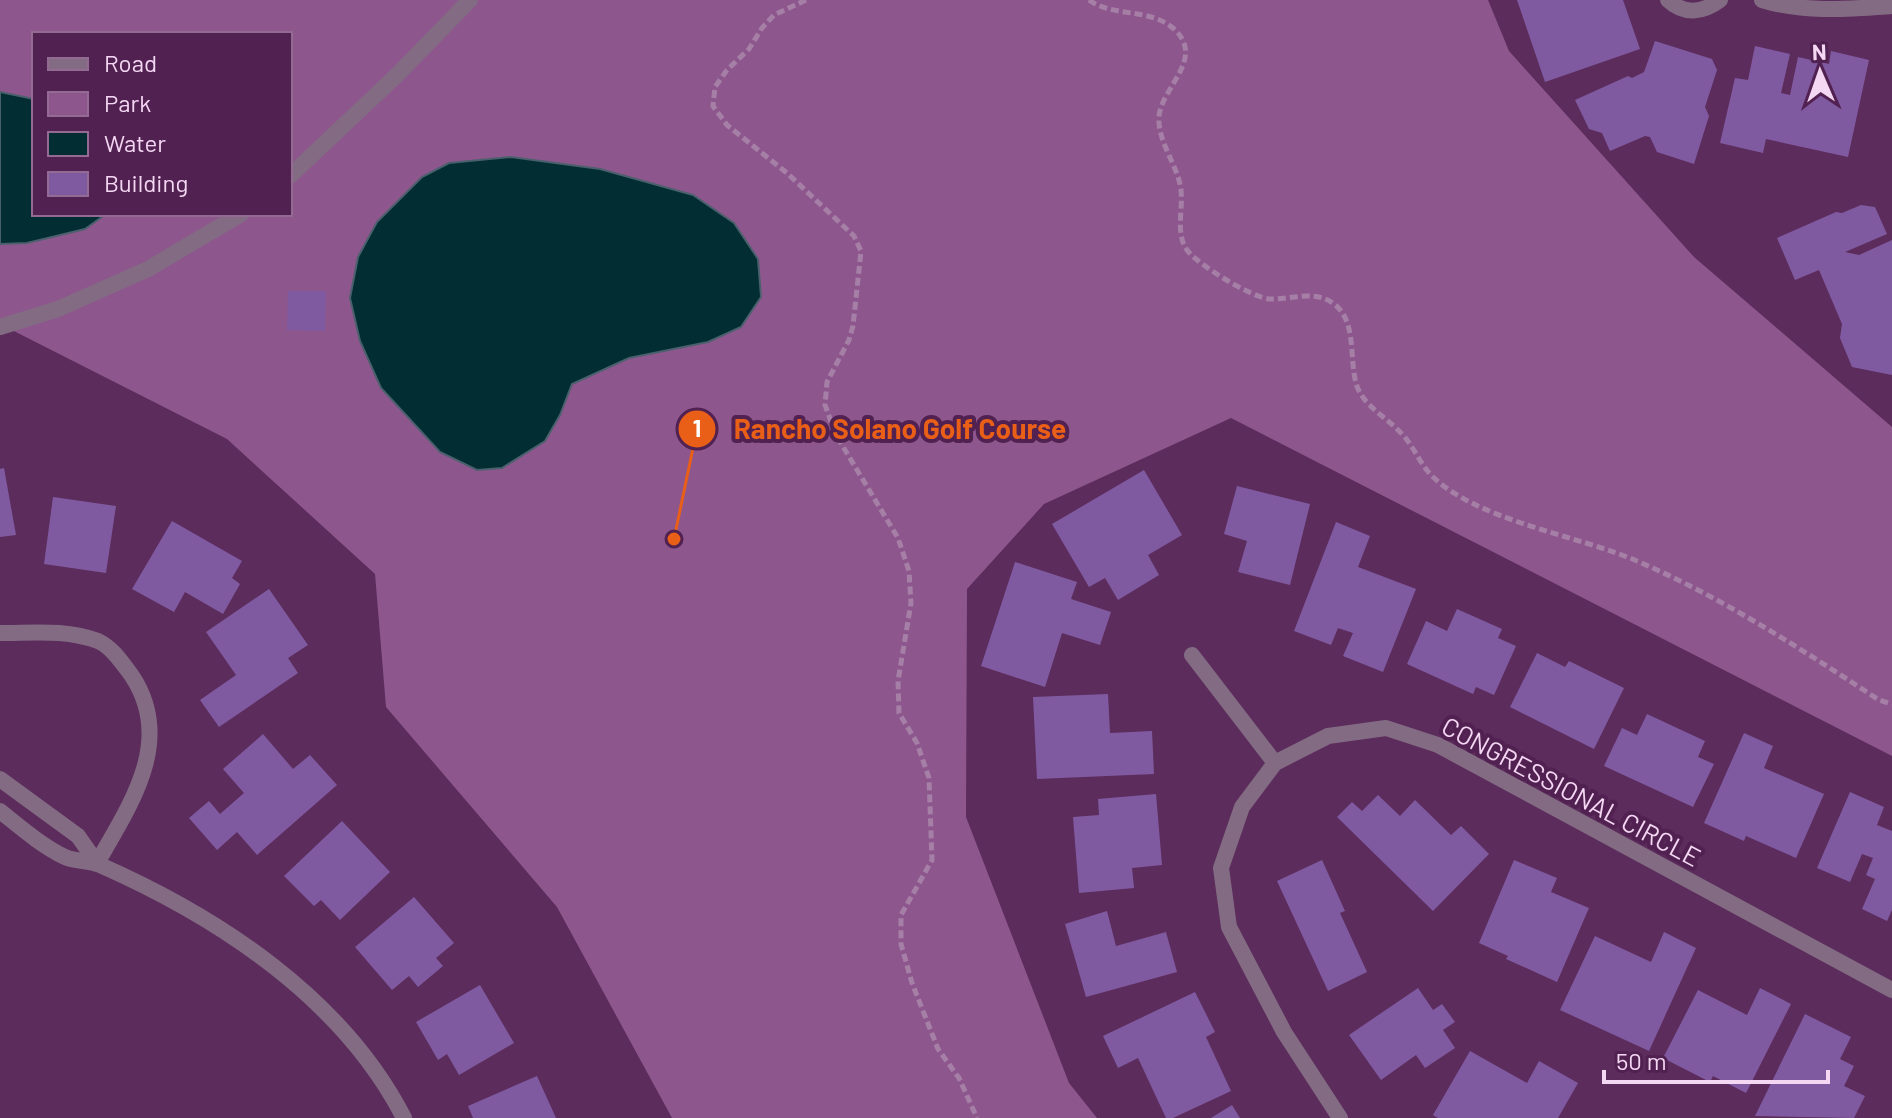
<svg xmlns="http://www.w3.org/2000/svg" width="1892" height="1118" font-family="Barlow,sans-serif">
  <style>
    .green { fill: #8d578d; fill-rule: evenodd }
    .water { fill: #022d33; stroke: #4b606d; stroke-width: 2 }
    .building { fill: #805aa1 }
    .lines { fill: none; stroke-linecap: round; stroke-linejoin: round }
    .path { stroke: #a67fa6; stroke-width: 5; stroke-dasharray: 8 4; stroke-linecap: butt }
    .minor { stroke: #836c83; stroke-width: 16 }
    .tertiary { stroke: #836c83; stroke-width: 16 }
    .labels { text-anchor: middle; stroke-width: 8; stroke-linejoin: round; paint-order: stroke }
    .street-label { font-size: 26px; fill: #f4d7f3; stroke: #512151 }
    .leader { fill: none; stroke: #e95f18; stroke-width: 3 }
    .callout-dot { fill: #e95f18; stroke: #512151; stroke-width: 3 }
    .mark-label { font-size: 24px; text-anchor: middle; font-weight: bold; fill: #fff }
    .callout-label { font-size: 28px; text-anchor: middle; font-weight: bold; fill: #e95f18; stroke: #512151; stroke-width: 8; stroke-linejoin: round; paint-order: stroke }
  </style>
  <rect width="100%" height="100%" fill="#5c2c5c"/>
  <path class="green" d="M0 0H1488L1509 51 1694 257 1892 427V756L1231 418 1044 504 967 589 966 817 1069 1083 1097 1118H672L557 907 386 707 375 574 227 439 0 324ZM34 34H290V214H34Z"/>
  <path class="water" d="M0 92 34 99V214H106L85 229 27 243 0 244Z
    M511 157 600 169 693 195 734 223 758 259 761 297 741 327 708 342 629 358 572 384 560 415 545 441 502 468 477 470 440 452 381 388 360 341 350 298 358 257 377 222 422 177 449 163Z"/>
  <path class="building" d="M1517 0H1623L1640 49 1545 82Z
    M1655 41 1712 59 1717 70 1705 107 1709 116 1694 164 1657 152 1650 137 1645 136 1610 151 1602 133 1589 129 1575 100 1628 76 1632 78 1644 72Z
    M1755 46 1790 54 1781 93 1790 95 1798 57 1829 64 1831 51 1869 60 1848 157 1766 139 1763 153 1720 143 1735 78 1748 80Z
    M1861 205 1875 207 1887 234 1845 252 1859 255 1892 240V375L1852 367 1840 338 1842 324 1819 270 1795 280 1777 238 1836 212 1842 213Z
    M288 291H326L325 331 287 330Z
    M4 468 16 535 0 537V469Z
    M1144 470 1182 535 1148 555 1159 575 1118 600 1105 578 1089 587 1052 524Z
    M1237 486 1310 504 1290 585 1238 572 1247 541 1224 534Z
    M53 497 116 506 106 573 44 564Z
    M172 521 242 561 232 578 240 584 223 614 185 592 174 612 132 589Z
    M1336 522 1370 536 1358 567 1416 589 1383 672 1343 656 1353 633 1338 628 1331 645 1294 631Z
    M1015 562 1077 582 1071 599 1111 612 1100 645 1062 633 1045 687 981 666Z
    M269 589 308 645 288 658 298 673 219 727 200 700 236 675 206 632Z
    M1457 609 1502 629 1498 638 1516 646 1494 695 1476 687 1473 694 1407 664 1426 621 1447 631Z
    M1537 653 1565 667 1569 661 1624 688 1594 749 1510 707Z
    M1108 694 1110 733 1152 731 1154 774 1037 779 1033 697Z
    M1647 714 1705 741 1698 757 1714 764 1693 807 1604 766 1622 728 1637 735Z
    M1744 733 1773 746 1764 768 1824 794 1796 858 1746 836 1744 841 1704 823Z
    M263 734 293 769 310 755 337 785 257 855 237 832 217 850 189 818 209 801 220 814 244 793 223 769Z
    M1850 792 1884 807 1877 825 1892 831V910L1887 921 1862 909 1875 879 1866 875 1873 858 1862 854 1850 882 1817 868Z
    M1156 794 1162 865 1132 868 1134 888 1079 893 1073 817 1099 815 1098 799Z
    M1378 795 1400 816 1415 800 1451 835 1461 826 1489 854 1433 911 1337 817 1352 802 1362 811Z
    M342 821 390 872 340 920 321 900 314 906 284 876Z
    M1322 860 1345 911 1340 913 1367 972 1328 991 1277 881Z
    M1514 860 1557 878 1551 892 1589 908 1557 982 1506 959 1508 956 1479 943Z
    M414 897 454 943 436 958 443 966 418 987 409 976 392 990 355 947Z
    M1107 911 1116 946 1166 932 1177 972 1086 997 1065 924Z
    M1664 932 1696 948 1649 1051 1560 1010 1595 936 1651 962Z
    M480 985 514 1043 459 1075 447 1054 438 1060 416 1022Z
    M1418 988 1433 1010 1442 1004 1455 1022 1443 1030 1455 1048 1425 1068 1416 1055 1381 1080 1349 1035Z
    M1760 988 1791 1004 1746 1093 1713 1076 1710 1082 1663 1058 1698 990 1747 1015Z
    M1195 992 1215 1032 1206 1037 1231 1091 1173 1118H1166L1138 1058 1118 1068 1103 1036Z
    M1805 1014 1851 1037 1840 1059 1854 1066 1844 1086 1865 1096 1854 1118 1755 1116Z
    M1470 1051 1527 1083 1539 1061 1578 1083 1558 1118H1438L1433 1115Z
    M537 1076 556 1118H473L468 1106Z
    M1232 1105 1240 1118H1211Z"/>
  <g class="lines">
    <path class="path" d="M806 0 774 15 762 28 749 49 727 70 715 87 713 106 727 125 787 173 854 236 861 251 853 326 849 340 827 382 825 405 836 435 898 538 909 571 911 603 898 681 899 713 917 743 929 778 932 860 901 915V944L912 983 938 1049 959 1078 977 1118
      M1089 0C1114 18 1149 7 1174 29 1206 58 1162 87 1159 116 1157 139 1175 162 1180 184 1185 205 1174 232 1187 250 1198 265 1251 297 1269 299 1291 300 1315 289 1334 304 1357 321 1349 358 1356 383 1361 404 1386 417 1400 432 1413 444 1419 463 1432 476 1478 521 1577 535 1637 561 1723 598 1801 649 1879 700L1892 704"/>
    <path class="minor" d="M1668 0C1684 15 1703 13 1720 0
      M1762 0C1804 13 1849 9 1892 6
      M0 633C33 633 66 629 98 641 112 647 123 664 132 676 175 741 130 805 97 863
      M1192 655 1275 763
      M0 779 78 836 97 863
      M0 811C20 827 42 846 65 857 76 862 89 860 100 865 220 918 343 999 404 1118
      M1340 1118 1284 1032 1229 927 1221 868 1242 807 1275 763 1328 736 1386 728 1438 745 1892 990"/>
    <path class="tertiary" d="M290 176 397 75 470 0
      M0 327 58 309 148 269 241 214"/>
  </g>
  <g class="labels">
    <g class="street-label">
      <text transform="translate(1571 792) rotate(28)" y="9">CONGRESSIONAL CIRCLE</text>
    </g>
  </g>
  <path class="leader" d="M674 539L697 429"/>
  <g class="callout-dot">
    <circle cx="674" cy="539" r="8"/>
    <circle cx="697" cy="429" r="20"/>
  </g>
  <g class="mark-label">
    <text x="697" y="437">1</text>
  </g>
  <g class="callout-label">
    <text x="900" y="439">Rancho Solano Golf Course</text>
  </g>
  <rect x="32" y="32" width="260" height="184" fill="#512151" stroke="#926a92" stroke-width="2"/>
  <rect x="48" y="58" width="40" height="12" fill="#836c83" stroke="#926a92" stroke-width="2"/>
  <text x="104" y="72" font-size="24" fill="#f4d7f3">Road</text>
  <rect x="48" y="92" width="40" height="24" fill="#8d578d" stroke="#926a92" stroke-width="2"/>
  <text x="104" y="112" font-size="24" fill="#f4d7f3">Park</text>
  <rect x="48" y="132" width="40" height="24" fill="#022d33" stroke="#926a92" stroke-width="2"/>
  <text x="104" y="152" font-size="24" fill="#f4d7f3">Water</text>
  <rect x="48" y="172" width="40" height="24" fill="#805aa1" stroke="#926a92" stroke-width="2"/>
  <text x="104" y="192" font-size="24" fill="#f4d7f3">Building</text>
  <g transform="translate(1820 72) rotate(358)" stroke="#512151" stroke-width="6" paint-order="stroke">
  <path d="M0-6L14 30L0 20L-14 30Z" fill="#f4d7f3"/>
  <text y="-12" font-size="22" font-weight="bold" text-anchor="middle" fill="#f4d7f3">N</text>
  </g>
  <path d="M1604 1070v12h224v-12" fill="none" stroke="#f4d7f3" stroke-width="4"/>
  <text x="1616" y="1070" font-size="24" fill="#f4d7f3" stroke="#512151" stroke-width="6" paint-order="stroke">50 m</text>
</svg>
